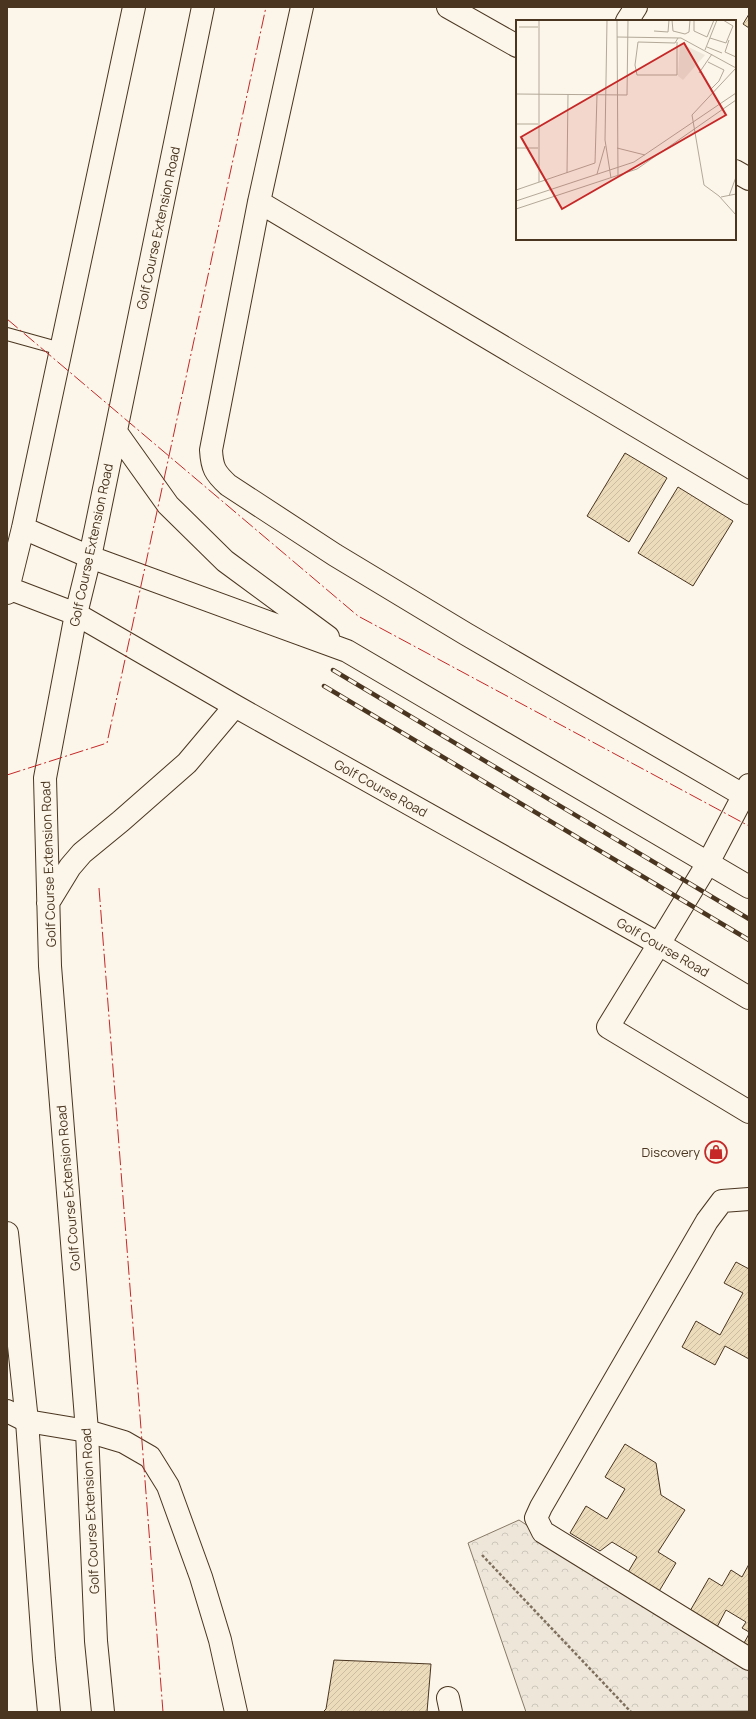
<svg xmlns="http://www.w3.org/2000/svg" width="756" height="1719" font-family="Manrope,sans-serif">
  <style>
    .forest { fill: url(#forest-crowns); stroke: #887966 }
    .building { fill: url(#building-hatch); stroke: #4a3520 }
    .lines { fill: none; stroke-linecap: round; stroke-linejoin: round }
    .service-casing { stroke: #4a3520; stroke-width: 14 }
    .minor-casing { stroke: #4a3520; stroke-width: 24 }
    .tertiary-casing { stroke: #4a3520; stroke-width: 24 }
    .secondary-casing { stroke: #4a3520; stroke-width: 24 }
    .path { stroke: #7f6f5c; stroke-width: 2.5; stroke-dasharray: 3 2; stroke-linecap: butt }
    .service { stroke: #fbf6e9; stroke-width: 12 }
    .minor { stroke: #fbf6e9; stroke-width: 22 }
    .tertiary { stroke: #fbf6e9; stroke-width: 22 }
    .secondary { stroke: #fbf6e9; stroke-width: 22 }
    .rail-casing { stroke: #4a3520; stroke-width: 4.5 }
    .rail { stroke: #fbf6e9; stroke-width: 3; stroke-dasharray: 9; stroke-linecap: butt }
    .power { stroke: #c62828; stroke-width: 1; stroke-dasharray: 14 3 2 3; stroke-linecap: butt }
    .labels { text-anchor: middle; stroke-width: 3; stroke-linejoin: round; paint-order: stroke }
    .street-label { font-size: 13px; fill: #4a3520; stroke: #fbf6e9 }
    .poi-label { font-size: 13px; fill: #4a3520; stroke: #fbf6e9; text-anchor: end }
    .inset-road { fill: none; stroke: #b4a999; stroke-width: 1 }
    .view { fill: #c62828; fill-opacity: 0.15; stroke: #c62828; stroke-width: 2 }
    .inset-edge { fill: none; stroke: #4a3520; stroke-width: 2 }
  </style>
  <defs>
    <pattern id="forest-crowns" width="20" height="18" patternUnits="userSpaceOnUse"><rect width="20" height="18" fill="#ede6d9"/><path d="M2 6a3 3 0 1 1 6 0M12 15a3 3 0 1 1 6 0" fill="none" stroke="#cdc6ba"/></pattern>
    <pattern id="building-hatch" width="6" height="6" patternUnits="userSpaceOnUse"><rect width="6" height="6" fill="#ecdcbc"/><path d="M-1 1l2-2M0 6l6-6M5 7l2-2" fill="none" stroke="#ccbda1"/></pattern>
  </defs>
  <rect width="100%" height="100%" fill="#fbf6e9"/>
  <path class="forest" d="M519 1520 749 1671V1711L526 1712 468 1543Z"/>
  <path class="building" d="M749 14V28L743 24Z
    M625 453 667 478 629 542 587 516Z
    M678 487 733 521 693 586 638 553Z
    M736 1262 749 1269V1359L725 1346 715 1365 682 1347 696 1321 720 1335 743 1293 724 1283Z
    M625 1444 656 1463 661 1495 685 1510 658 1552 676 1563 655 1598 624 1579 637 1557 612 1542 600 1551 570 1533 586 1506 607 1519 625 1489 605 1477Z
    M749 1564V1632L742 1628 746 1622 726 1610 717 1627 690 1611 709 1578 722 1586 731 1570 742 1577Z
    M749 1634V1646L744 1643Z
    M334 1660 431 1664 427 1712H323L326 1709Z"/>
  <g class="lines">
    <g class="service-casing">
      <path id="service" d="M7 334 61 349"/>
    </g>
    <g class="minor-casing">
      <path id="minor" d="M302 7 259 202 211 450C212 468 215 473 228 485L335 555 466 634 743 795
        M448 7 517 46
        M627 21 636 7
        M735 171 749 179
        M259 202 749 493
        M659 944 608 1027 749 1112
        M749 1199 722 1201 707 1221 541 1507 536 1518 543 1532 749 1659
        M7 1411 27 1421 87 1431 124 1442 150 1457 168 1486 201 1577 220 1640 236 1712
        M448 1698 451 1712"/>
    </g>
    <g class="tertiary-casing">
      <path id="tertiary" d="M659 944 708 863 749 785"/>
    </g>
    <g class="secondary-casing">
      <path id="secondary" d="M116 432 168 505 225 561 328 637
        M23 528 90 557 347 651 749 887
        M8 588 76 614 235 706 659 944 749 998
        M7 593 23 528 134 7
        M48 903 70 867 82 853 121 821 187 763 235 706
        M7 1233 27 1421 44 1659 49 1712
        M103 1712 96 1641 87 1431 50 966 45 778 76 614 90 557 203 7"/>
    </g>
    <path class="path" d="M482 1555 631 1712"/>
    <use href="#service" class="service"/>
    <use href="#minor" class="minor"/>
    <use href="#tertiary" class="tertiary"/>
    <use href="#secondary" class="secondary"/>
    <g class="rail-casing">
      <path id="rail" d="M333 670 749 919
        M324 686 749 940"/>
    </g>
    <use href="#rail" class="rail"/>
    <path class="power" d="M7 319 358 616 749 826
      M7 775 107 743 266 7
      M99 888 163 1712"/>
  </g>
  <defs>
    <g id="shop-ring" transform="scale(1.15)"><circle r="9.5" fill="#fbf6e9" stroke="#c62828" stroke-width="1.5"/><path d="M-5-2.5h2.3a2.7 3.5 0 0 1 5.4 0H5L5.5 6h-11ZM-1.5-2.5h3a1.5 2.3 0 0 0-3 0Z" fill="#c62828"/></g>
  </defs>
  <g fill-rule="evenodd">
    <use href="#shop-ring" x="716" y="1152"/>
  </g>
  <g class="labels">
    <g class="street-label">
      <text transform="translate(158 228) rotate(-78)" y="5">Golf Course Extension Road</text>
      <text transform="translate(91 545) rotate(-78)" y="5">Golf Course Extension Road</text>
      <text transform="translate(381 788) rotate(29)" y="5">Golf Course Road</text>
      <text transform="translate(48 864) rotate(-92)" y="5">Golf Course Extension Road</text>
      <text transform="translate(663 947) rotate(30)" y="5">Golf Course Road</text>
      <text transform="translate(68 1188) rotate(-95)" y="5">Golf Course Extension Road</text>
      <text transform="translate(90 1511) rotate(-93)" y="5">Golf Course Extension Road</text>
    </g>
    <g class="poi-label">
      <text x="700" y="1157">Discovery</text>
    </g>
  </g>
  <g transform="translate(516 20)">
    <rect width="220" height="220" fill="#fbf6e9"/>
    <path d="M164 23 189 35 167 60 162 56Z" fill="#ede6d9"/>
    <path class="inset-road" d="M23 0V162M91 0 89 120 95 158M101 0 102 156M156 0 157 11 169 14 173 12 174 0M178 0V11L191 17 198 0M3 7H22M138 11 152 12 153 0M101 17 165 18 220 48M194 18 210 23 217 6 207 0M213 20 209 32 220 37M161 22V55H121L119 45 122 22 159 23 162 18M191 27 206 33M189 30 201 0M192 42 208 50 203 61 195 69M220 48 176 95 188 165 203 176 220 195M183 53 196 34M0 74 111 75 112 0M0 104H22M0 128H22M101 128 129 135M51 153 52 74M81 154 89 126M0 170 79 143 81 75M213 176 220 157M205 177 220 174M0 181 118 142 220 73M0 189 121 149 220 80"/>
    <path class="view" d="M168 23 210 95 46 189 5 117Z"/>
    <rect width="220" height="220" class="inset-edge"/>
  </g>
  <rect width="756" height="1719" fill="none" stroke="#4a3520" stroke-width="16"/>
</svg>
